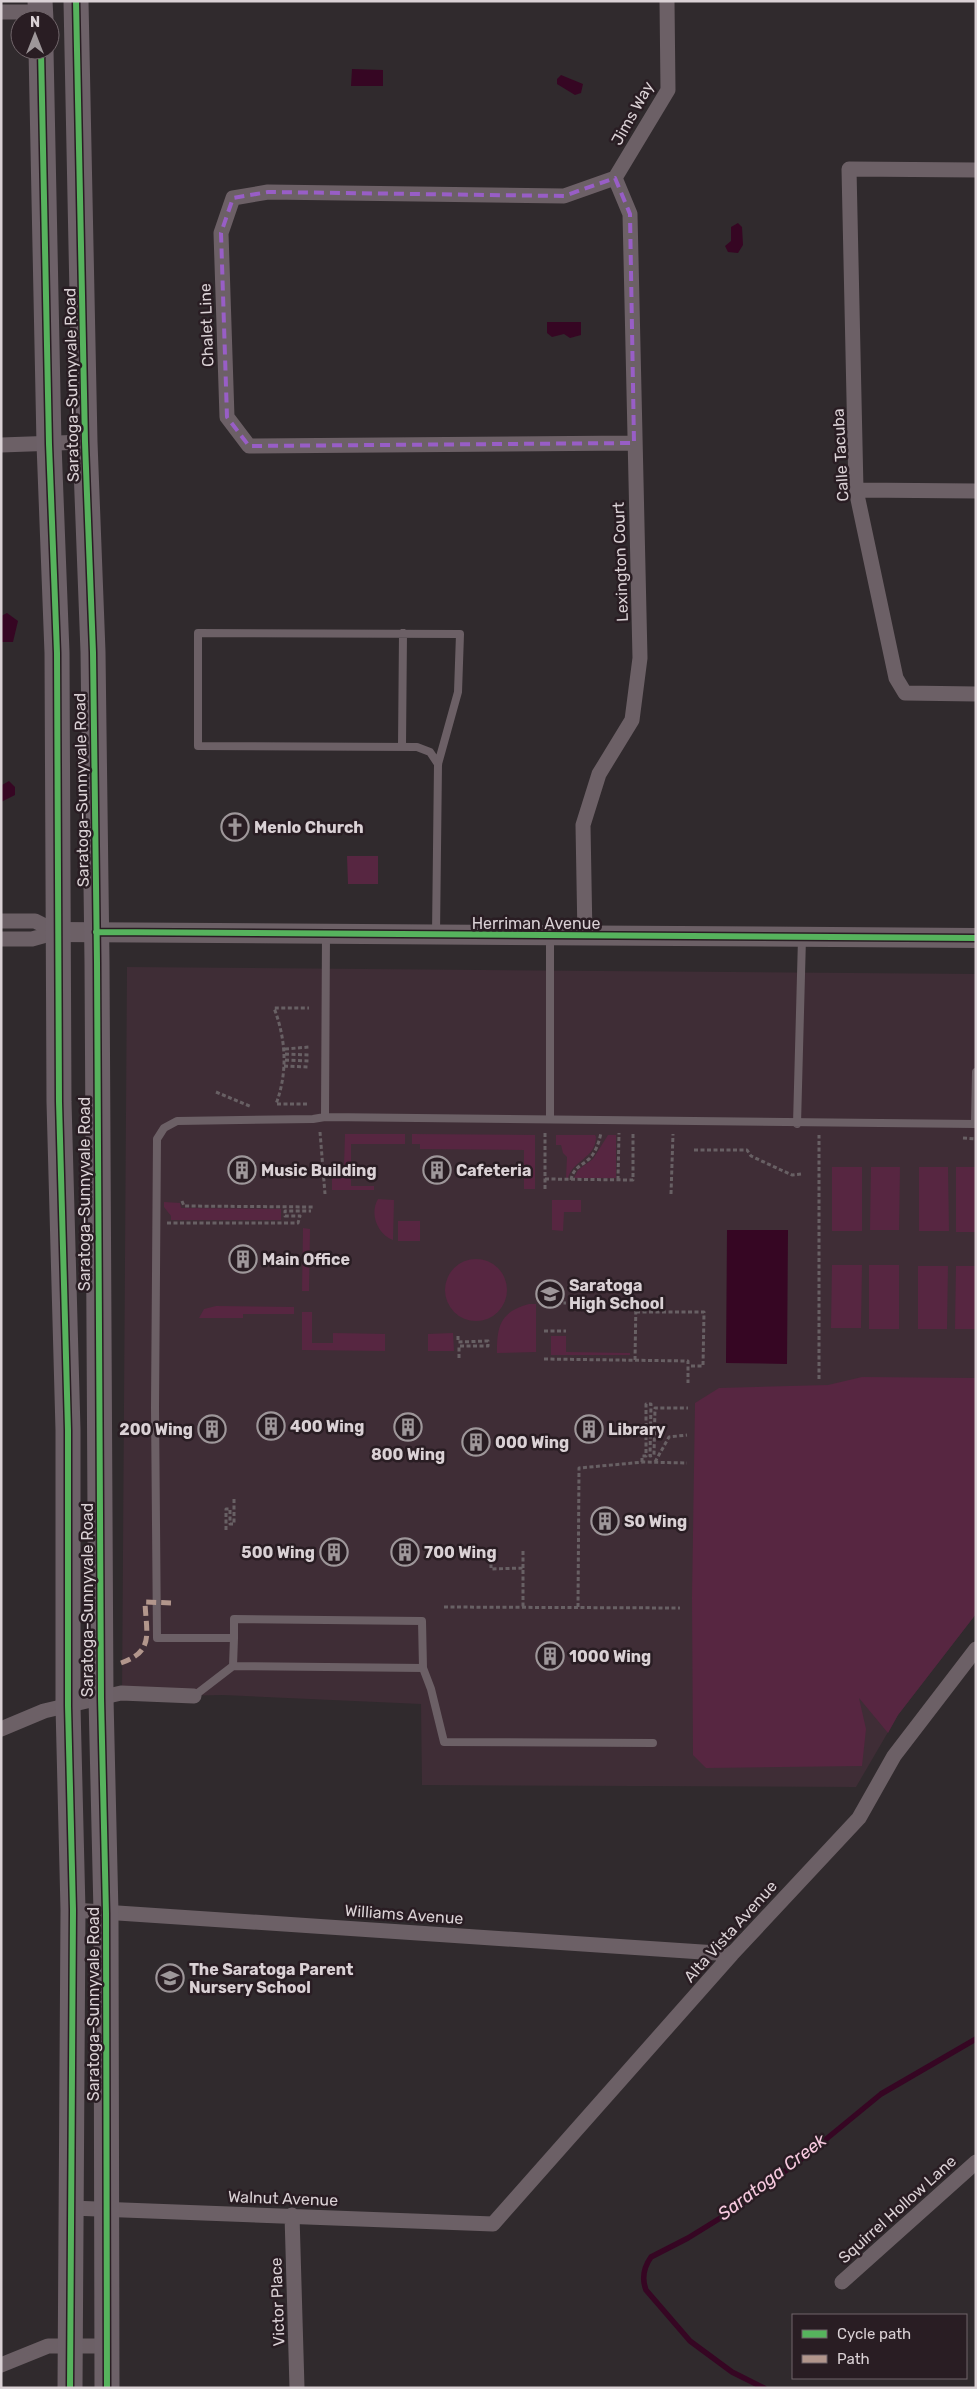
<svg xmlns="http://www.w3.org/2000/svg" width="977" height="2389" font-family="Rubik,sans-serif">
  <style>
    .built { fill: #3f2d36 }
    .green { fill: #572641 }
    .water { fill: #360623 }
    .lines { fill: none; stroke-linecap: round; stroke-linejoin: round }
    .stream { stroke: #360623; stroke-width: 5.5 }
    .path { stroke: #686064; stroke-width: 3; stroke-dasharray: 4 2.5; stroke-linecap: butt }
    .service { stroke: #6c6066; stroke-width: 8 }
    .minor { stroke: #6c6066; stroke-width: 15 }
    .tertiary { stroke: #6c6066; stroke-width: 20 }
    .primary { stroke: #6d6168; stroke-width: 25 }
    .quiet { stroke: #b2968c; stroke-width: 5; stroke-dasharray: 10 5; stroke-linecap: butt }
    .cycleway-casing { stroke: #291d23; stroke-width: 9 }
    .cycleway { stroke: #56b35d; stroke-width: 6 }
    .marked { fill: none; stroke: #985ec6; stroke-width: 4; stroke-dasharray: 10 6; stroke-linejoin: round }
    .labels { text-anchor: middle; stroke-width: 5; stroke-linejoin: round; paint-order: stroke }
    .street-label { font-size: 16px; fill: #dad1d5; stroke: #291d23 }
    .poi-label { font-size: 16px; font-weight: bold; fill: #dad1d5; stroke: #291d23; text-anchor: start }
    .water-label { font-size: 18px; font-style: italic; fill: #f6c9de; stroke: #291d23 }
  </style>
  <rect width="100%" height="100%" fill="#302a2d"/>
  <path class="built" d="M127 967 976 974V1614L898 1715 856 1787 422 1785 421 1704 223 1695 122 1697Z"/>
  <path class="green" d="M347 856H378V884H348Z
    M345 1134H405V1144H351V1167H344Z
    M412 1134 535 1135V1189H524V1150L420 1149V1144H412Z
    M556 1135H595L596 1137C596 1158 573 1160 568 1178H566L567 1157 563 1153 561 1145H556Z
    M608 1135H616V1178H574L578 1170 593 1159Z
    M832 1167H862V1231H832Z
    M871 1167H900L899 1230H870Z
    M919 1167H948L949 1231H919Z
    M956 1167H976V1232H956Z
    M332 1174H351V1186H374V1190H332Z
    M378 1199 394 1200 393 1240C378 1235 369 1214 378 1199Z
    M552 1200H581V1212H564L563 1231 552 1230Z
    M164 1202 180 1203 181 1208 281 1209V1220H171V1216L164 1207Z
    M398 1221H420V1241H398Z
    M303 1228 310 1229 309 1291H302Z
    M445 1290a31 31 0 1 1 62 0a31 31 0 1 1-62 0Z
    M832 1265H862L861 1328H831Z
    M869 1265H899V1329H869Z
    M918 1266H948L947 1329H918Z
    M956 1266H976V1329H955Z
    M529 1304H536V1352L497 1353C497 1326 500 1312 529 1304Z
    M216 1306 294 1307V1314H243V1318H199L204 1309Z
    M302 1312H312V1343H333V1333L385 1334V1351L302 1350Z
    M453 1333 454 1351H428V1334Z
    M551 1336H566V1352L630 1353V1355H551Z
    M862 1377 976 1378V1614L898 1715 888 1733 859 1698 866 1729 862 1766 706 1768 693 1755 692 1598 695 1403 719 1388 828 1385Z"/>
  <path class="water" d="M352 69 383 70V86H351Z
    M561 75 583 84 581 93 575 95 557 84V79Z
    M738 223 742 227 743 245 738 253 728 252 725 246 731 241V227Z
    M547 322H581V335L570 338 564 334 552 337 547 333Z
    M7 613 18 621 13 642H2L1 639V616Z
    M9 781 15 787V795L1 802 2 785Z
    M727 1230H788L787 1364 726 1363Z"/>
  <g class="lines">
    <path class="stream" d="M764 2388 732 2372 690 2341 646 2290C641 2277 644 2267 651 2257L688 2238 735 2209 808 2154 881 2094 976 2039"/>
    <path class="path" d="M285 1049 309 1047
      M285 1054 309 1055
      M285 1060 309 1061
      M284 1066 309 1067
      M216 1092 252 1107
      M307 1104H276C288 1072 286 1039 274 1008H309
      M320 1132 325 1194
      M545 1133V1189
      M963 1138 976 1139
      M694 1150H747L751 1156 781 1170 792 1175 801 1174
      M545 1179 633 1180V1133
      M571 1180C573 1168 581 1166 589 1159 596 1152 599 1142 601 1133
      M618 1180 619 1133
      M671 1194 673 1134
      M182 1201 184 1206 314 1207
      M167 1223H298L300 1216H285V1211H311
      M544 1303H566
      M636 1312H704L703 1366H689
      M544 1331H566
      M458 1336V1342L488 1341V1346H459V1358
      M544 1359 688 1361V1383
      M635 1360 636 1299
      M819 1379V1135
      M642 1462V1456H646V1404H651L650 1456 654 1455 655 1408H688
      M655 1462 669 1437 687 1435
      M226 1530V1509H230V1524H234V1499
      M491 1551V1569L523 1568V1607
      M523 1551V1568
      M444 1607 680 1608
      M578 1607 579 1468 644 1462 687 1463"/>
    <path class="service" d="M402 746 403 633
      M436 934 438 764 458 692 460 634 198 633V746L417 747 430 752 438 764
      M325 1117 326 934
      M550 1119V937
      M797 1124 802 938
      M234 1638V1619L422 1621 423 1668 233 1666 234 1638H157L155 1408 157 1139 164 1128 177 1121 313 1119 325 1117 975 1124 976 1072
      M423 1668 431 1689 444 1742 653 1743
      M194 1696 233 1666"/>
    <path class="minor" d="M1 12H41
      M976 170 849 169 856 490 896 678 905 693 976 694
      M615 178 564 196 268 192 233 198 221 233 227 417 249 446 634 443
      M615 178 668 90 667 1
      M1 445 85 442
      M856 490 976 491
      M1 921H35L57 932
      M585 937 583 825 599 774 632 720 640 658 630 214 615 178
      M1 939H32L57 932
      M1 1729 44 1711 121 1693 194 1696
      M73 1910 732 1954
      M71 2208 493 2224 732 1954 859 1818 894 1756 976 1649
      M292 2215 297 2388
      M842 2282 976 2162
      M1 2365 48 2346H108"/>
    <path class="tertiary" d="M57 932 976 938"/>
    <path class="primary" d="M40 1 41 20
      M76 1 85 442 93 652 97 962 101 1698 106 1913 107 2388
      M41 50 49 444 57 653 59 1102 68 1430V1706L73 1910 70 2388"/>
    <path class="quiet" d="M121 1663C155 1651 146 1633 145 1602L171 1603"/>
    <g class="cycleway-casing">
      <path id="cycleway" d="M76 1 85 442 93 652 97 962 101 1698 106 1913 107 2388
        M41 50 49 444 57 653 59 1102 68 1430V1706L73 1910 70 2388
        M96 932 976 938"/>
    </g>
    <use href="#cycleway" class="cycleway"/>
  </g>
  <path class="marked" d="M615 178 630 214 634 443 249 446 227 417 221 233 233 198 268 192 564 196Z"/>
  <defs>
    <g id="church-ring" transform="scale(1.4375)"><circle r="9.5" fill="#291d23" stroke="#9e979a" stroke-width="1.5"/><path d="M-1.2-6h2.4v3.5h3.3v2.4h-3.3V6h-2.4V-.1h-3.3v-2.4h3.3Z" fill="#9e979a"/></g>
    <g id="building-ring" transform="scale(1.4375)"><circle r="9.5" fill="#291d23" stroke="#9e979a" stroke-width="1.5"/><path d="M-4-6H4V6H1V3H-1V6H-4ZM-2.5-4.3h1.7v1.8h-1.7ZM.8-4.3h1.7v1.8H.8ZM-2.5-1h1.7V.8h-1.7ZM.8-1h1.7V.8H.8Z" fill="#9e979a"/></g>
    <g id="school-ring" transform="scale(1.4375)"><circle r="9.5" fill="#291d23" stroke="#9e979a" stroke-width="1.5"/><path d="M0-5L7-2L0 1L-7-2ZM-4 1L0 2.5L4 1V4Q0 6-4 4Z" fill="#9e979a"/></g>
  </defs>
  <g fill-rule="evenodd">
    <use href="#church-ring" x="235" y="827"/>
    <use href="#building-ring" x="242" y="1170"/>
    <use href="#building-ring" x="437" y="1170"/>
    <use href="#building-ring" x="243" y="1259"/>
    <use href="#school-ring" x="550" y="1294"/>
    <use href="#building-ring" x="271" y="1426"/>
    <use href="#building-ring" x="408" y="1427"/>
    <use href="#building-ring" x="212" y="1429"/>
    <use href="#building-ring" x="589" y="1429"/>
    <use href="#building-ring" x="476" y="1442"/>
    <use href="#building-ring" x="605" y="1521"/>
    <use href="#building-ring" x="334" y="1552"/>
    <use href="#building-ring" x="405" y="1552"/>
    <use href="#building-ring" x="550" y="1656"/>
    <use href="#school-ring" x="170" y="1978"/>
  </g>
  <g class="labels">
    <g class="street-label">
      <text transform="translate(632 113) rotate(-61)" y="6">Jims Way</text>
      <text transform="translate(206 325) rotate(-92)" y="6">Chalet Line</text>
      <text transform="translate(71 385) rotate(-91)" y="6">Saratoga-Sunnyvale Road</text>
      <text transform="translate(840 455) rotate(-93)" y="6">Calle Tacuba</text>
      <text transform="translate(620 562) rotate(-92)" y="6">Lexington Court</text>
      <text transform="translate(81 790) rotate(-91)" y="6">Saratoga-Sunnyvale Road</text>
      <text x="536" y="929">Herriman Avenue</text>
      <text transform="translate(84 1194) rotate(-90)" y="6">Saratoga-Sunnyvale Road</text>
      <text transform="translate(87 1600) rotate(-90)" y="6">Saratoga-Sunnyvale Road</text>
      <text transform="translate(404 1914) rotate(4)" y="6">Williams Avenue</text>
      <text transform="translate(730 1931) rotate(-48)" y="6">Alta Vista Avenue</text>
      <text transform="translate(93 2004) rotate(-90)" y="6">Saratoga-Sunnyvale Road</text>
      <text transform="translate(283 2198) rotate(2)" y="6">Walnut Avenue</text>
      <text transform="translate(897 2209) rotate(-42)" y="6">Squirrel Hollow Lane</text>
      <text transform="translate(277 2302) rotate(-92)" y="6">Victor Place</text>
    </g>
    <g class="poi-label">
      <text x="254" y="833">Menlo Church</text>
      <text x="261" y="1176">Music Building</text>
      <text x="456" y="1176">Cafeteria</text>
      <text x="262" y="1265">Main Office</text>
      <text x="569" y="1291">Saratoga<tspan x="569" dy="18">High School</tspan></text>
      <text x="290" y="1432">400 Wing</text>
      <text x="193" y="1435" text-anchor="end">200 Wing</text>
      <text x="608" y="1435">Library</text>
      <text x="495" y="1448">000 Wing</text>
      <text x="408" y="1460" text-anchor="middle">800 Wing</text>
      <text x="624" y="1527">S0 Wing</text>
      <text x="315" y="1558" text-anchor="end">500 Wing</text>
      <text x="424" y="1558">700 Wing</text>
      <text x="569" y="1662">1000 Wing</text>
      <text x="189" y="1975">The Saratoga Parent<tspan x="189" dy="18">Nursery School</tspan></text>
    </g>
    <g class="water-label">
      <text transform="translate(772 2177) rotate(-37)" y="6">Saratoga Creek</text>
    </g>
  </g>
  <rect width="977" height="2389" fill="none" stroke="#dad1d5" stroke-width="5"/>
  <rect x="792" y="2314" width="175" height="65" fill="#291d23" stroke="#70656a"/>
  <rect x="802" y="2330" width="25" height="8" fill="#56b35d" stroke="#70656a"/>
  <text x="837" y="2339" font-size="15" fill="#dad1d5">Cycle path</text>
  <rect x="802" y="2355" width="25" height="8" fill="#b2968c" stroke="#70656a"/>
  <text x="837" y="2364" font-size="15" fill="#dad1d5">Path</text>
  <g transform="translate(35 35)"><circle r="24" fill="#291d23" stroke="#70656a"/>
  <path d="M0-4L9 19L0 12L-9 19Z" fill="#9e979a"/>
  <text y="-8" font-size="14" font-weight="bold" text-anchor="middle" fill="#dad1d5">N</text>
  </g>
</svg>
